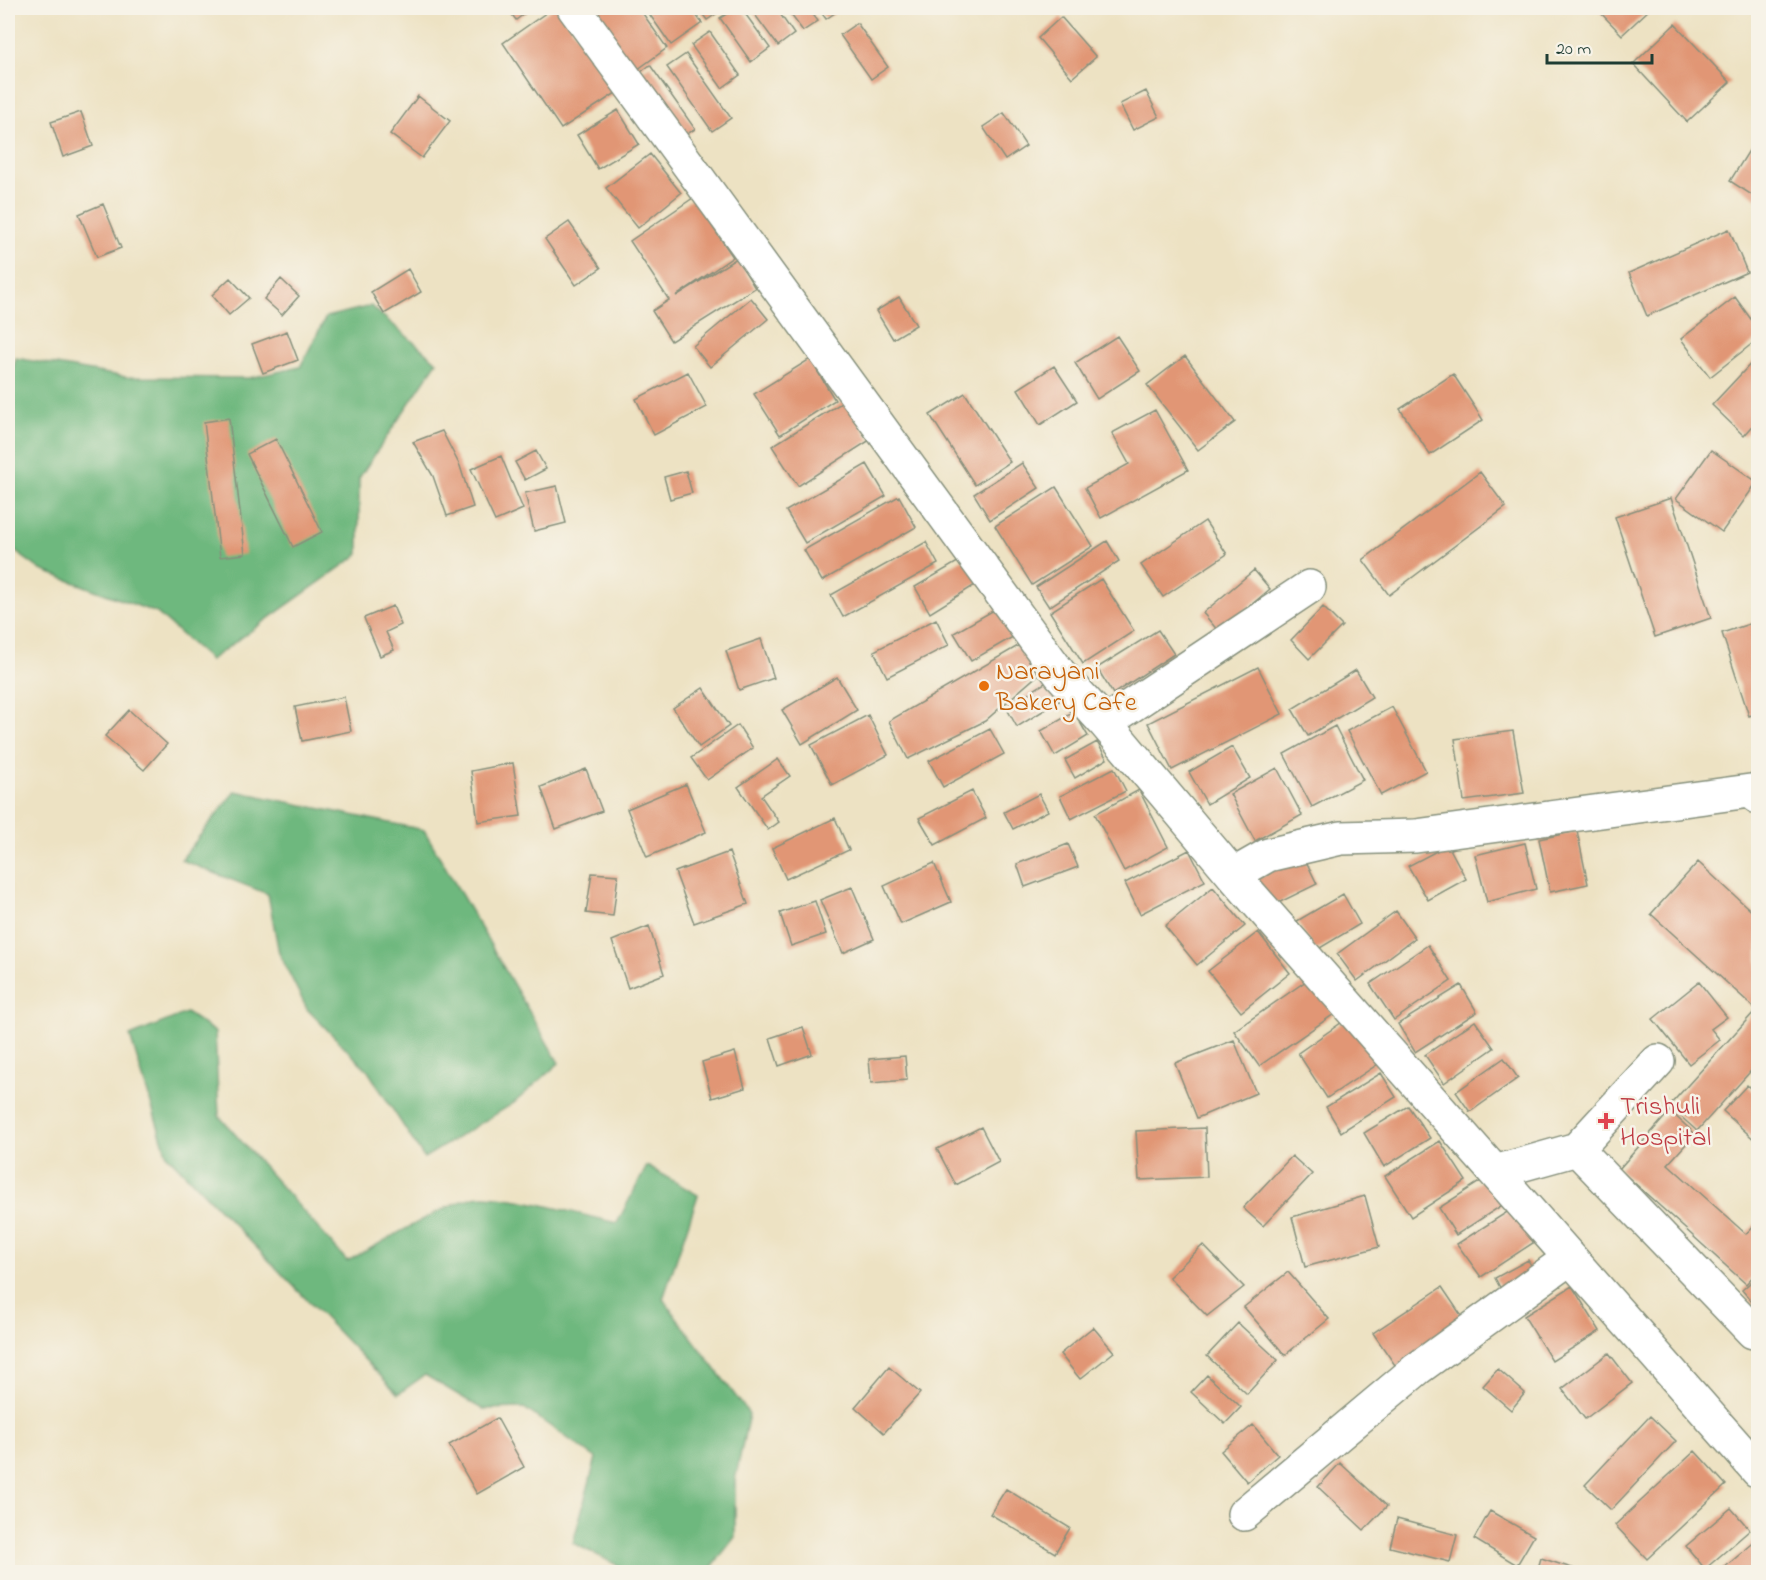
<svg xmlns="http://www.w3.org/2000/svg" width="1766" height="1580" font-family="'Indie Flower',sans-serif">
  <style>
    .forest { fill: #6eb87e; stroke: #467a59; stroke-width: 1.5 }
    .building { fill: #e19674 }
    .lines { fill: none; stroke-linecap: round; stroke-linejoin: round }
    .minor-casing { stroke: #86907c; stroke-width: 36 }
    .minor { stroke: #fff; stroke-width: 33 }
    .food-dot { fill: #e8710a; stroke: #f7f3e8; stroke-width: 2 }
    .health-dot { fill: #e0444e; stroke: #f7f3e8; stroke-width: 2 }
    .labels { text-anchor: middle; stroke-width: 5; stroke-linejoin: round; paint-order: stroke }
    .food-label { font-size: 27px; fill: #c56008; stroke: #f7f3e8; text-anchor: start }
    .health-label { font-size: 27px; fill: #be3a42; stroke: #f7f3e8; text-anchor: start }
  </style>
  <rect width="100%" height="100%" fill="#f7f3e8"/>
  <filter id="ink" filterUnits="userSpaceOnUse"><feTurbulence type="fractalNoise" baseFrequency=".0167" numOctaves="2"/><feDisplacementMap in="SourceGraphic" scale="12" xChannelSelector="R" yChannelSelector="G"/><feConvolveMatrix kernelMatrix="1 2 1 2 8 2 1 2 1" color-interpolation-filters="sRGB"/></filter>
  <filter id="wash" filterUnits="userSpaceOnUse"><feTurbulence type="fractalNoise" baseFrequency=".008" numOctaves="4" result="noise"/><feDisplacementMap in="SourceGraphic" scale="24" xChannelSelector="R" yChannelSelector="G"/><feGaussianBlur stdDeviation="1.35" result="paint"/><feColorMatrix in="noise" values="0 0 0 0 0 0 0 0 0 0 0 0 0 0 0 0 0 1.4 0 .05"/><feComposite in="paint" operator="in"/></filter>
  <g filter="url(#wash)">
    <rect width="100%" height="100%" fill="#ede2c3"/>
    <path class="forest" d="M371 306 437 362 359 478V554L210 660 157 613 41 570 8 546V386L16 358 126 377 249 378 300 367 326 317Z
      M235 791 424 830 559 1063 514 1103 424 1158 368 1071 307 1009 279 953 268 894 181 860Z
      M186 1013 215 1032 219 1116 347 1261C374 1248 457 1196 482 1196 524 1197 576 1214 617 1223L647 1166 698 1195 663 1299 749 1414 735 1480V1537L708 1572H631L573 1543 596 1458 524 1408 482 1409 425 1375 398 1394 167 1155 130 1036Z"/>
    <g id="blocks">
      <path class="building" d="M507 8H532L516 20Z
        M553 8H558L616 93 561 129 503 43Z
        M591 8H639L667 48 634 72Z
        M645 8H691L702 23 671 45Z
        M698 8H725L707 20Z
        M736 8H741L770 48 751 62 720 18Z
        M750 8H776L794 34 778 46Z
        M786 8H808L818 21 803 31Z
        M818 8H842L826 19Z
        M1596 8H1651L1622 35Z
        M1061 17 1096 57 1072 78 1038 38Z
        M857 23 888 67 871 79 840 35Z
        M1675 24 1730 82 1687 122 1633 64Z
        M710 32 740 75 722 88 691 45Z
        M686 54 731 118 712 131 667 67Z
        M650 65 695 129 681 138 637 75Z
        M1146 91 1159 117 1133 130 1120 104Z
        M418 96 450 121 422 158 390 134Z
        M618 110 639 144 598 169 577 135Z
        M81 112 93 146 63 157 51 122Z
        M1004 113 1026 146 1005 160 983 127Z
        M1758 136V199L1730 181Z
        M650 154 681 193 638 228 606 188Z
        M693 198 733 257 676 296 737 258 755 288 671 341 652 311 669 300 630 241Z
        M103 204 121 248 97 257 79 214Z
        M569 222 601 268 576 285 545 239Z
        M1729 229 1747 272 1647 316 1629 273Z
        M408 269 421 292 384 314 371 292Z
        M230 278 249 298 229 315 212 295Z
        M281 279 299 296 282 315 264 299Z
        M899 297 916 325 893 339 876 311Z
        M1735 297 1758 329V339L1710 377 1681 339Z
        M751 298 768 319 710 367 693 346Z
        M287 331 298 360 263 373 252 344Z
        M1117 336 1140 371 1097 399 1075 363Z
        M1185 356 1235 422 1198 450 1147 385Z
        M1758 356V420L1744 436 1712 405Z
        M810 359 835 400 780 435 754 394Z
        M1054 366 1077 401 1040 425 1018 389Z
        M688 372 707 407 654 435 636 399Z
        M1453 374 1483 420 1430 455 1400 409Z
        M965 393 1010 462 975 485 930 415Z
        M846 400 870 440 798 486 772 446Z
        M1155 410 1188 470 1101 518 1085 488 1129 464 1112 433Z
        M229 418 245 554 220 557 204 422Z
        M442 431 460 466 473 507 447 516 433 476 413 442Z
        M276 439 322 532 293 547 247 454Z
        M1711 450 1757 482 1722 532 1676 499Z
        M536 451 546 469 525 480 515 462Z
        M501 456 523 509 495 521 471 469Z
        M1022 463 1039 488 990 520 974 494Z
        M867 464 886 496 805 543 786 511Z
        M686 471 692 493 670 499 664 477Z
        M1480 472 1506 507 1389 595 1363 560Z
        M557 486 566 523 534 531 525 493Z
        M1056 487 1093 546 1032 585 995 526Z
        M899 496 916 527 822 581 804 550Z
        M1671 498 1711 618 1655 637 1615 517Z
        M1205 521 1227 554 1163 597 1141 565Z
        M1107 541 1119 561 1049 607 1036 587Z
        M926 542 938 564 843 617 831 595Z
        M966 557 980 582 930 613 915 587Z
        M1254 570 1270 589 1219 632 1203 613Z
        M1101 579 1134 631 1083 664 1050 612Z
        M393 606 401 625 386 632 394 650 380 656 364 618Z
        M1001 606 1018 634 971 661 954 633Z
        M1323 607 1342 626 1309 659 1291 640Z
        M936 619 949 645 887 677 874 651Z
        M1758 621V713L1749 716 1722 633Z
        M1158 630 1174 654 1113 694 1097 668Z
        M761 639 774 678 739 690 726 651Z
        M1023 643 1040 673 985 721 908 759 889 721Z
        M1258 667 1282 714 1172 770 1148 723Z
        M1356 670 1372 697 1308 736 1292 709Z
        M837 677 857 710 802 744 782 710Z
        M1053 678 1064 698 1017 727 1006 707Z
        M703 688 729 726 699 747 673 708Z
        M344 697 351 731 302 741 295 707Z
        M1392 707 1426 771 1381 795 1347 731Z
        M129 710 167 744 144 770 105 736Z
        M1074 712 1088 736 1055 756 1041 731Z
        M868 715 888 755 832 785 811 745Z
        M738 725 753 748 707 780 691 758Z
        M1335 726 1363 780 1312 807 1284 754Z
        M990 729 1004 754 943 787 929 761Z
        M1513 731 1524 793 1464 801 1455 739Z
        M1097 742 1107 759 1075 778 1065 760Z
        M1232 747 1250 778 1207 804 1189 772Z
        M778 759 790 776 761 796 779 822 768 830 738 787Z
        M513 763 521 816 478 822 471 771Z
        M1114 768 1126 791 1071 819 1060 796Z
        M1277 768 1302 815 1255 841 1230 794Z
        M586 769 602 811 556 829 541 787Z
        M686 784 706 832 647 857 627 809Z
        M1139 790 1168 847 1124 871 1095 814Z
        M972 791 986 818 935 845 919 818Z
        M1039 794 1048 811 1013 829 1004 812Z
        M835 818 849 850 786 879 772 848Z
        M1577 831 1588 884 1550 892 1539 839Z
        M1525 843 1536 889 1487 902 1475 855Z
        M1068 844 1078 867 1025 887 1017 864Z
        M1448 845 1466 879 1428 900 1408 866Z
        M1189 850 1205 881 1140 914 1125 883Z
        M729 852 748 904 694 923 675 872Z
        M1303 855 1317 884 1268 908 1254 880Z
        M1698 862 1758 917V1011L1651 914Z
        M934 863 951 902 901 924 884 886Z
        M592 873 618 875 613 916 586 913Z
        M852 887 874 939 843 953 820 900Z
        M1213 887 1245 926 1197 965 1165 926Z
        M1343 894 1360 924 1315 951 1297 921Z
        M815 901 826 934 791 946 780 913Z
        M1396 911 1415 938 1357 981 1337 954Z
        M649 926 664 974 628 988 612 941Z
        M1258 932 1290 973 1241 1012 1208 971Z
        M1428 945 1451 981 1394 1020 1370 984Z
        M1309 979 1334 1014 1259 1066 1234 1031Z
        M1699 982 1727 1017 1711 1029 1720 1040 1689 1064 1653 1019Z
        M1461 985 1477 1012 1415 1052 1398 1024Z
        M1755 1011 1758 1015V1063L1697 1131 1669 1106Z
        M1348 1018 1378 1064 1327 1098 1298 1053Z
        M1475 1021 1494 1048 1444 1083 1425 1055Z
        M803 1027 812 1054 779 1066 770 1038Z
        M1234 1040 1256 1093 1197 1118 1175 1063Z
        M735 1052 745 1088 712 1098 702 1062Z
        M905 1056 907 1080 871 1083 869 1059Z
        M1504 1058 1518 1078 1470 1112 1456 1092Z
        M1381 1073 1396 1097 1341 1132 1326 1107Z
        M1747 1085 1758 1096V1143L1723 1111Z
        M1408 1106 1430 1138 1384 1167 1364 1133Z
        M1670 1111 1695 1134 1668 1164 1746 1234 1758 1221V1271L1746 1284 1619 1169Z
        M981 1127 999 1162 956 1185 937 1149Z
        M1205 1128 1207 1177 1139 1180 1136 1131Z
        M1440 1141 1466 1181 1411 1217 1385 1176Z
        M1292 1156 1312 1174 1263 1226 1243 1208Z
        M1487 1177 1504 1204 1456 1235 1439 1208Z
        M1365 1196 1379 1247 1305 1267 1292 1217Z
        M1515 1207 1539 1239 1481 1277 1457 1244Z
        M1203 1245 1244 1287 1207 1316 1169 1277Z
        M1528 1260 1536 1274 1503 1293 1495 1278Z
        M1288 1272 1329 1319 1285 1355 1244 1307Z
        M1758 1276V1309L1742 1290Z
        M1572 1286 1600 1331 1552 1361 1524 1316Z
        M1442 1287 1465 1321 1397 1368 1373 1333Z
        M1238 1323 1278 1360 1247 1394 1207 1356Z
        M1093 1327 1114 1352 1080 1379 1060 1354Z
        M1609 1353 1632 1383 1585 1419 1562 1389Z
        M889 1367 920 1393 884 1433 855 1407Z
        M1498 1369 1525 1393 1511 1410 1483 1386Z
        M1207 1375 1241 1407 1225 1424 1191 1392Z
        M1650 1416 1676 1441 1611 1510 1585 1485Z
        M497 1418 524 1467 477 1494 449 1445Z
        M1253 1425 1278 1455 1247 1482 1221 1451Z
        M1695 1451 1726 1485 1647 1559 1615 1525Z
        M1340 1463 1387 1506 1364 1530 1318 1487Z
        M1006 1489 1070 1528 1055 1553 990 1514Z
        M1731 1508 1750 1530 1705 1569 1686 1546Z
        M1490 1511 1534 1536 1517 1565 1474 1539Z
        M1397 1519 1457 1535 1450 1562 1390 1547Z
        M1758 1539V1572H1719Z
        M1541 1558 1584 1572H1537Z"/>
    </g>
  </g>
  <g filter="url(#ink)">
    <use href="#blocks" fill-opacity="0" stroke="#86907c" stroke-width="1.5"/>
    <g class="lines">
      <g class="minor-casing">
        <path id="minor" d="M574 8 1060 674 1105 723 1233 875 1758 1471
          M1105 723 1309 587
          M1233 875 1268 855 1341 838 1416 836 1750 791 1758 797
          M1577 1149 1658 1061
          M1495 1172 1577 1149 1753 1332
          M1244 1514 1417 1369 1570 1258"/>
      </g>
      <use href="#minor" class="minor"/>
    </g>
  </g>
  <circle class="food-dot" cx="984" cy="686" r="6"/>
  <path class="health-dot" d="M1603 1112h6v6h6v6h-6v6h-6v-6h-6v-6h6z"/>
  <g class="labels">
    <g class="food-label">
      <text x="996" y="679">Narayani<tspan x="996" dy="31">Bakery Cafe</tspan></text>
    </g>
    <g class="health-label">
      <text x="1620" y="1114">Trishuli<tspan x="1620" dy="31">Hospital</tspan></text>
    </g>
  </g>
  <rect width="1766" height="1580" fill="none" stroke="#f7f3e8" stroke-width="30"/>
  <path d="M1547 54v9h105v-9" fill="none" stroke="#1f3d34" stroke-width="3"/>
  <text x="1556" y="54" font-size="18" fill="#1f3d34" stroke="#f7f3e8" stroke-width="4.5" paint-order="stroke">20 m</text>
</svg>
